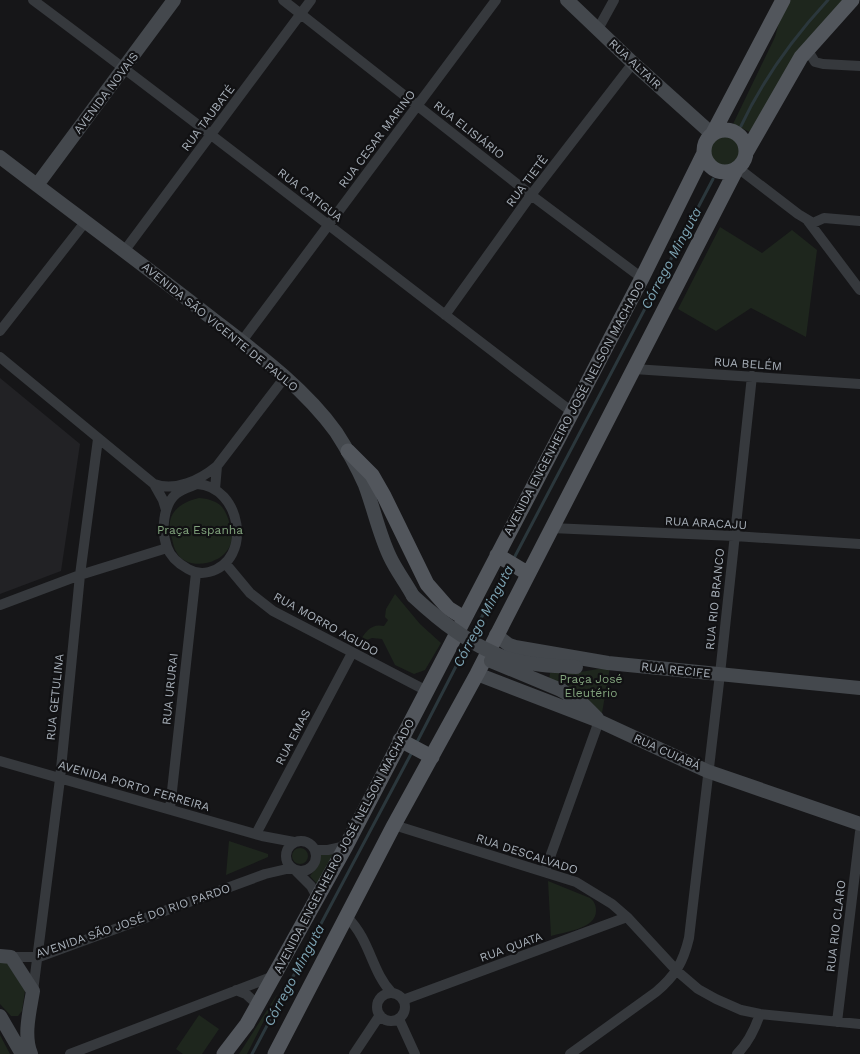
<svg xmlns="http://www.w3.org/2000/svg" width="860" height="1054" font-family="'Work Sans',sans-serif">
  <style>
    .built { fill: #222225 }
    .green { fill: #1e261d }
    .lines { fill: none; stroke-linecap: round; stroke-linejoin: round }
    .stream { stroke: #2b373c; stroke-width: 3 }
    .street { stroke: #36393d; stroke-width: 10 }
    .secondary { stroke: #44484d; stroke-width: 14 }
    .primary { stroke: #52565c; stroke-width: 15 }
    .secondary-bridge { stroke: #44484d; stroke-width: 14 }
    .labels { text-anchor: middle; stroke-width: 4.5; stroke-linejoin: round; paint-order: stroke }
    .street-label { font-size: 12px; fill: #a7afb8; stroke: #111113 }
    .park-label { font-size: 12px; fill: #82a47d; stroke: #111113 }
    .water-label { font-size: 14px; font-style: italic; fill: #7da4b4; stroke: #111113 }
  </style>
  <rect width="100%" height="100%" fill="#161618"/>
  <path class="built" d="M0 378 80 444 61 571 0 594Z"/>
  <path class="green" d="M788 0H846L752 133 733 124 775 37 782 11Z
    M709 151a15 15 0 1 1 30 0a15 15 0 1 1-30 0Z
    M720 227 762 253 792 230 817 250 806 337 751 308 716 331 678 309Z
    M199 498C219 500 225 506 230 525 231 530 233 535 232 540 230 549 223 557 215 560 204 566 184 566 177 553 174 549 173 543 172 539 164 516 177 503 199 498Z
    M395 594 420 624 441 643 425 670 414 674 395 665 382 639 372 638 359 643C365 632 371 623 384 626L388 620 385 617 386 609Z
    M610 667 602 713 577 694 549 681 550 673 580 672Z
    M229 841 268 854V857L226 875Z
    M292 856a8 8 0 1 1 16 0a8 8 0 1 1-16 0Z
    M334 854 318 885 310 876 319 864V855Z
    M548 881 590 898C594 901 596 905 596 911 596 929 564 932 551 936Z
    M4 958 25 991 22 1011 18 1016H11L0 1004V960Z
    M278 993 247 1054H239Z
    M199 1015 219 1029 202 1054H183L176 1049Z
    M0 1035 10 1054H0Z"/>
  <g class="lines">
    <path class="stream" d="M741 126C763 79 793 38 828 0
      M513 560 713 179
      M471 637 508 568
      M416 744 468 643
      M252 1054 412 752"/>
    <path class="street" d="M33 0C214 135 392 275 572 412
      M283 0 531 195 642 278
      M598 29 614 0
      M807 49 815 62 823 64 860 66
      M738 168 798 214 813 223
      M860 221 824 218 813 223 808 221 860 290
      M125 250 311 0
      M445 315 531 195 633 63
      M0 331 86 221
      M242 341 496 0
      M0 357 154 484 163 500 166 510
      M634 369 860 384
      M154 484C175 492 200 480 217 466
      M197 484C241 486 254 560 209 572 201 574 195 573 188 569 179 564 170 556 167 547 161 531 163 505 176 494 182 489 190 487 197 484Z
      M215 489 217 466 285 377
      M551 528 734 536 860 544
      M225 563 250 593 273 611 427 691
      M0 605 80 575 167 548
      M0 761 262 836 294 842
      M170 809 196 573
      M394 825 576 882 612 904 627 917 677 971 698 989 716 999 741 1010 760 1014 860 1024
      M256 834 352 653
      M286 856a15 15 0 1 1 30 0a15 15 0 1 1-30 0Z
      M315 850H328L346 846
      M296 871 311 886 318 899
      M545 871 599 721
      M347 917C371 941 371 971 392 993
      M11 957H39L265 874 291 868
      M236 990 246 994 258 1005
      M33 991 60 779 80 575 98 439
      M377 1007a14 14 0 1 1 28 0a14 14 0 1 1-28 0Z
      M403 1000 627 917
      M399 1019 415 1054
      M837 1022 860 832
      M70 1054 274 976
      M354 1054 380 1015
      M570 1054 656 992C675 976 683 963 689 938L720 674 752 376
      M737 1054C749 1042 755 1029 760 1014"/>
    <path class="secondary" d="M567 0 633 63 712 134
      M0 157C68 209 137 260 205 313 251 349 301 384 336 432 347 449 357 467 365 485 374 509 379 534 390 557 396 570 406 583 413 596
      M37 185 174 0
      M496 635 509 645 515 647 608 663 860 688
      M477 674 599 721 707 771 860 824
      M561 690 582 703 597 718
      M0 956 11 957 33 991C30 1010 23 1035 31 1054
      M0 1016 22 1054"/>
    <path class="primary" d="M704 151a21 21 0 1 1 42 0a21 21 0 1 1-42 0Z
      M713 133 783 0
      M747 151 801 57 852 0
      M348 451 372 475 384 496 427 584 448 608 464 618
      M497 555 527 573
      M400 740 432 757
      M224 1054 247 1024 346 846 642 278 704 153
      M275 1054 394 825 477 674 737 168"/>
    <path class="secondary-bridge" d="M413 596C440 621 471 646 506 658 529 665 552 666 576 667
      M491 661 561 690"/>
  </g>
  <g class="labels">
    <g class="street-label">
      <text transform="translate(635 64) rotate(43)" y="4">RUA ALTAIR</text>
      <text transform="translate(106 93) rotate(-53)" y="4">AVENIDA NOVAIS</text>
      <text transform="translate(208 118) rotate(-53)" y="4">RUA TAUBATÉ</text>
      <text transform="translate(469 130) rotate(38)" y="4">RUA ELISIÁRIO</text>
      <text transform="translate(377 139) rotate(-53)" y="4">RUA CESAR MARINO</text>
      <text transform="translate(527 181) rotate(-53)" y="4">RUA TIETÊ</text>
      <text transform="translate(310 195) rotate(38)" y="4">RUA CATIGUA</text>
      <text transform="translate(220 327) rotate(39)" y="4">AVENIDA SÃO VICENTE DE PAULO</text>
      <text transform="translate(748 364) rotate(4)" y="4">RUA BELÉM</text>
      <text transform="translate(574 408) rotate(-62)" y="4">AVENIDA ENGENHEIRO JOSÉ NELSON MACHADO</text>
      <text transform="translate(706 523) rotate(3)" y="4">RUA ARACAJU</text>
      <text transform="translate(715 599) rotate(-84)" y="4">RUA RIO BRANCO</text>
      <text transform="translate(326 624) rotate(29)" y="4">RUA MORRO AGUDO</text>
      <text transform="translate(676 670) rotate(6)" y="4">RUA RECIFE</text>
      <text transform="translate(170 689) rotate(-84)" y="4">RUA URURAI</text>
      <text transform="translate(55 697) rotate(-84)" y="4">RUA GETULINA</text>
      <text transform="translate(293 737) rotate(-62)" y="4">RUA EMAS</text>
      <text transform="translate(667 752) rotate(24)" y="4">RUA CUIABÁ</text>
      <text transform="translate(134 786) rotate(16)" y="4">AVENIDA PORTO FERREIRA</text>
      <text transform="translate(344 846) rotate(-62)" y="4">AVENIDA ENGENHEIRO JOSÉ NELSON MACHADO</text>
      <text transform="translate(527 854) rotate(18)" y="4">RUA DESCALVADO</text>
      <text transform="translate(133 921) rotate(-19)" y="4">AVENIDA SÃO JOSÉ DO RIO PARDO</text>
      <text transform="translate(836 926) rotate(-83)" y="4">RUA RIO CLARO</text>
      <text transform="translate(511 947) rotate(-20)" y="4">RUA QUATA</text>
    </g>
    <g class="park-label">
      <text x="200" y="534">Praça Espanha</text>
      <text x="591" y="683">Praça José<tspan x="591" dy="14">Eleutério</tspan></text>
    </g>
    <g class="water-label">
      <text transform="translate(671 258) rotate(-62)" y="5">Córrego Minguta</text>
      <text transform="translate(483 616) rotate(-62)" y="5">Córrego Minguta</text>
      <text transform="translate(294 975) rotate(-62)" y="5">Córrego Minguta</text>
    </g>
  </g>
</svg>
